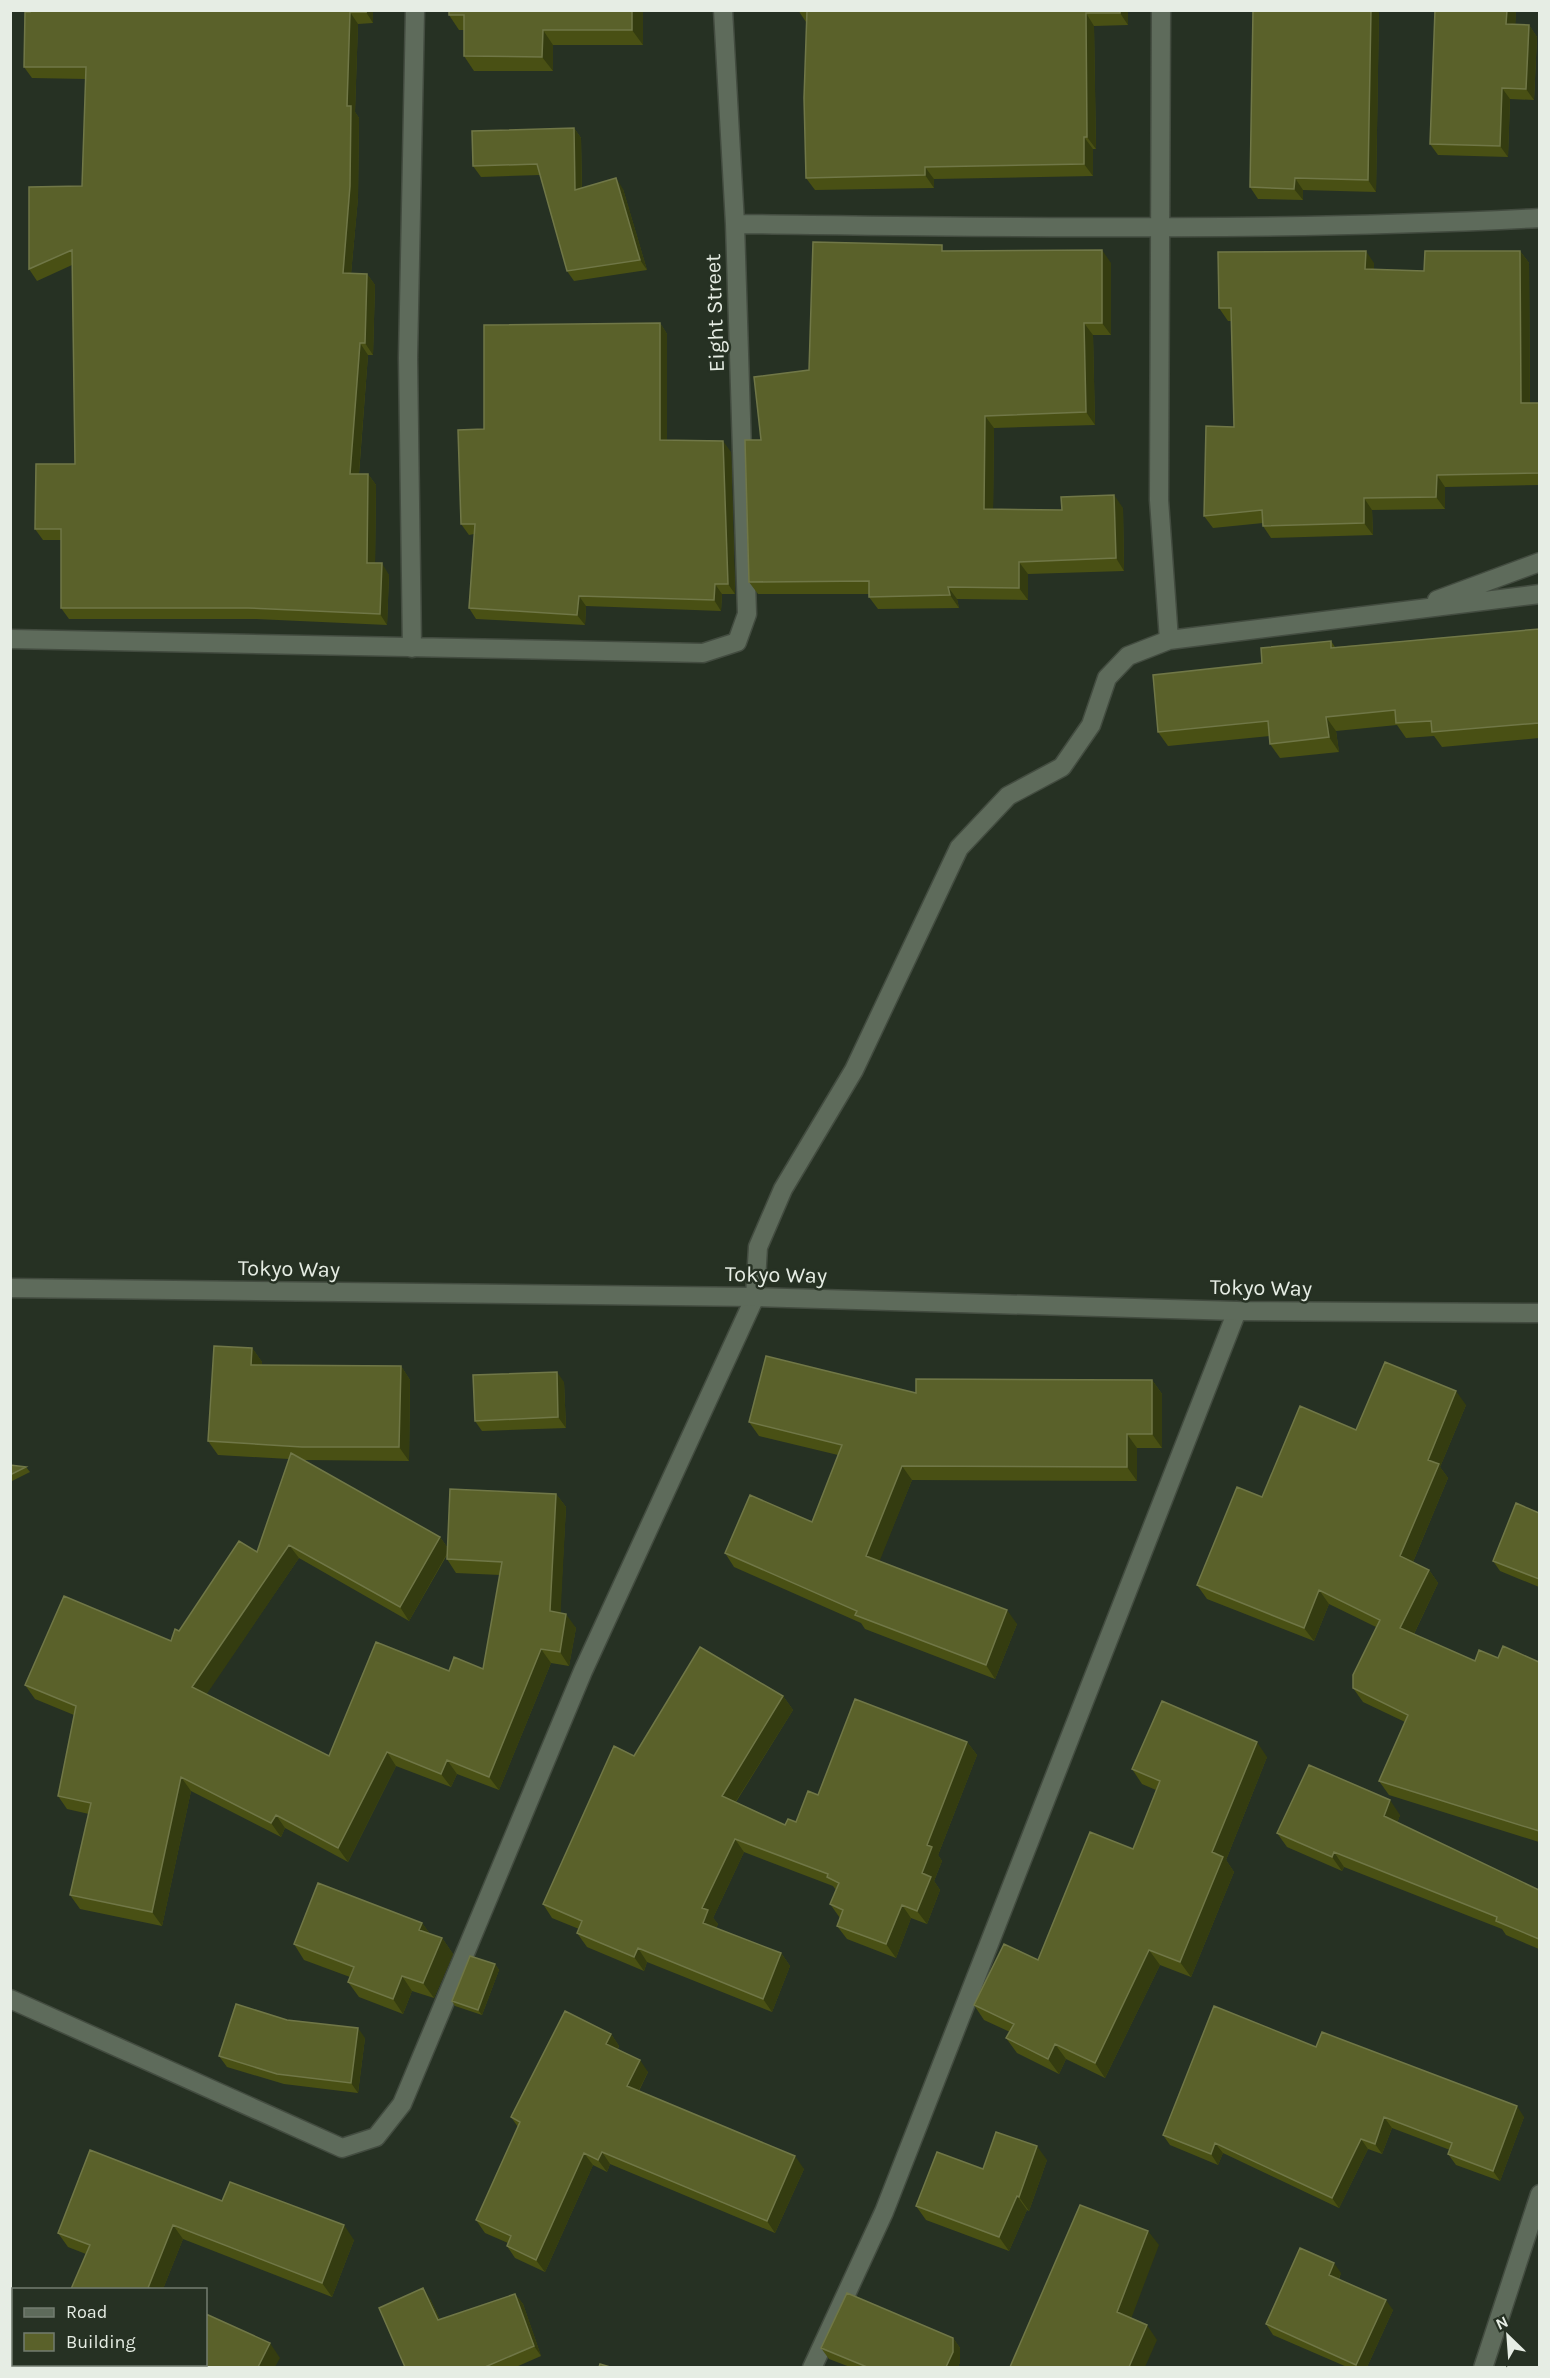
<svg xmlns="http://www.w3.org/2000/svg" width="1550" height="2378" font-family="Karla,sans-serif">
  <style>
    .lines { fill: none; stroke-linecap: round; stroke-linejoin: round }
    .minor-casing { stroke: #434c40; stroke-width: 21 }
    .secondary-casing { stroke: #434c40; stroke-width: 21 }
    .minor { stroke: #5e6b5b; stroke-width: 18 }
    .secondary { stroke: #5e6b5b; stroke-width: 18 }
    .wall { fill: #495014; fill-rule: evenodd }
    .shaded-wall { fill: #343c10 }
    .building { fill: #5a612a; stroke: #707747; stroke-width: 1.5 }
    .labels { text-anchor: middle; stroke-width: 5; stroke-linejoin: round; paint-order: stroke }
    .street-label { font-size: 22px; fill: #e6ede4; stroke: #263123 }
  </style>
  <rect width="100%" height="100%" fill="#263123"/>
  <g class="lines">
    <g class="minor-casing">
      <path id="minor" d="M1161 10 1159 500 1169 640
        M735 224C1003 227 1271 232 1540 218
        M1437 600 1540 562
        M10 639 703 653 737 642 747 614 735 224 723 10
        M412 648 408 358 415 10
        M10 1999 342 2148 376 2137 402 2104 583 1671 755 1297 758 1247 783 1189 854 1070 959 848 1008 796 1062 767 1091 725 1107 678 1128 656 1169 640 1540 594
        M812 2368 884 2212 1237 1311
        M1483 2368 1540 2194"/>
    </g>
    <g class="secondary-casing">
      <path id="secondary" d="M10 1288 755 1297 1237 1311 1540 1313"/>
    </g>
    <use href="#minor" class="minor"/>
    <use href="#secondary" class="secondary"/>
  </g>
  <path class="wall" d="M373 10V23L358 24 355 112 359 118 358 198 351 274H367L375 285 373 355H368L359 474H368L376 485 375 563 389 575 387 625 256 619H69L61 608V540H43L35 529 75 464 72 265 37 281 29 269 82 186 86 79 32 78 24 67 25 12Z
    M643 10V45H553V71H474L464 56V30H459L449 15Z
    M798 10H1128V25L1094 26 1096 149H1093V176L934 179V188L815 190 806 178V22Z
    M1253 10H1379L1376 192 1303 190V200L1258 199 1250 187Z
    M1435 10H1516L1515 25H1529L1537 37 1534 100 1510 99 1508 157 1438 155 1430 144Z
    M574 128 581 138 582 188 623 189 647 270 574 281 567 271 540 175 481 177 473 166Z
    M946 251 1111 263V335H1093L1095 425 994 428 993 509 1062 510 1123 508 1124 571 1028 574V600L957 599 959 608 878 609 869 597V594H758L749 582 761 440 809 370Z
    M1520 251 1529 263 1530 403H1539V485L1445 487V509L1372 510 1373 535 1271 538 1263 526V523L1213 528 1204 516 1234 427 1231 321H1228L1219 308 1374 263V270L1424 271Z
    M660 323 667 334V441L731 452 735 594H722L721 611 586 606 585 625 476 619 469 608 474 534 469 535 461 524 484 429Z
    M1539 629V738L1442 747 1434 736 1406 738 1397 725 1336 731 1339 752 1280 758 1270 744V736L1168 746 1158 732 1262 663 1331 641 1335 647Z
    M252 1348 262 1362V1365L401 1366 410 1380 409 1461 303 1460 440 1537 447 1547 556 1494 566 1507 560 1613 576 1628 569 1666 551 1663 499 1790 457 1774 451 1787 396 1766 348 1862 285 1828 281 1837 191 1791 162 1926 80 1909 70 1895 89 1814 67 1809 58 1796 74 1715 35 1699 25 1685 171 1641 179 1631 257 1552 289 1459 218 1455 208 1441ZM447 1555V1559L456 1573 500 1575 483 1669 449 1671 329 1756 206 1694 299 1558 409 1621Z
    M1152 1380 1162 1394V1448H1137V1481L912 1480 879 1561 1017 1624 995 1679 865 1629 861 1623 734 1567 725 1553 812 1522 838 1455 759 1436 749 1422 916 1393Z
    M564 1382 566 1428 482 1431 475 1421Z
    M1466 1405 1440 1467 1448 1478 1413 1562 1429 1570 1438 1583 1414 1634 1475 1661 1498 1658 1539 1662V1842L1389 1795 1379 1781 1405 1722 1363 1702 1353 1688 1376 1627 1329 1604 1314 1641 1207 1599 1197 1585 1262 1497 1356 1430Z
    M10 1465 26 1467 30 1472 10 1482Z
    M1539 1513V1587L1500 1571 1493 1561Z
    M783 1696 793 1710 736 1802 785 1825 796 1822 818 1795 967 1742 977 1755 938 1855 942 1861 934 1881 940 1890 927 1924 911 1918 896 1958 847 1939 837 1926 840 1918 830 1904 836 1890 833 1886 744 1852 713 1918 718 1924 716 1928 781 1953 790 1966 772 2012 647 1962 644 1971 587 1947 577 1933 579 1929 552 1918 543 1904 634 1756Z
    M1267 1757 1226 1860 1234 1872 1191 1977 1160 1965 1105 2078 1066 2059 1059 2074 1017 2053 1006 2038 1010 2032 984 2020 974 2005 1038 1960 1133 1849 1156 1790 1142 1784 1132 1769Z
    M1400 1815 1397 1823 1539 1890V1949L1506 1935 1502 1929 1344 1867 1342 1871 1287 1847 1277 1833Z
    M422 1923 430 1934 442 1938 453 1954 434 1998 412 1991 403 2014 359 1997 348 1982 350 1977 304 1960 294 1944Z
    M495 1964 499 1970 482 2015 455 2006 452 2001Z
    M611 2034 619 2046 618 2049 648 2072 639 2091 804 2169 775 2233 610 2164 607 2172 593 2165 545 2272 515 2258 507 2246 508 2243 485 2233 476 2220 518 2127 511 2117Z
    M365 2038 358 2093 284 2084 227 2067 219 2056Z
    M1316 2047 1524 2117 1500 2181 1456 2165 1448 2154 1450 2150 1392 2128 1382 2154 1368 2149 1339 2208 1223 2153 1218 2165 1170 2145 1163 2135Z
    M1047 2160 1029 2211 1027 2210 1009 2251 926 2220 916 2206 983 2169Z
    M222 2201 354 2240 332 2297 183 2239 163 2289H71L86 2254 68 2247 58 2233Z
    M1341 2273 1339 2279 1393 2310 1367 2367H1347L1273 2335 1266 2324Z
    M515 2294 523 2304 541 2356 516 2367H405L430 2299 440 2320Z
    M953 2338 960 2348V2362L958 2367H850L829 2359 821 2348Z"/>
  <path class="shaded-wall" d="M365 10H373V23L366 12Z
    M632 10H643V45L632 30Z
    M1120 10H1128V25L1120 13Z
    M1371 10H1379L1376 192 1368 180Z
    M1507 10H1516L1515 36 1506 24Z
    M350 12 358 24 355 112 359 118 358 198 350 285 343 273Z
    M1086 13 1094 26 1096 149 1087 137Z
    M1529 25 1537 37 1534 100 1526 89Z
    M543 30 553 45V71L542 57Z
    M1502 88 1510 99 1508 157 1500 146Z
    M574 128 581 138 582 200 575 190Z
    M1084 137 1093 149V176L1084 164Z
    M925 167 934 179V188L925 175Z
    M616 178 623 189 647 270 640 260Z
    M1295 178 1303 190V200L1294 189Z
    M1102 250 1111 263V335L1102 323Z
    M1366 251 1374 263V282L1365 269Z
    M1520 251 1529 263 1530 415 1521 403Z
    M367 274 375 285 373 355 365 343Z
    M660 323 667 334V451L660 440Z
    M1084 323 1093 335 1095 425 1086 412Z
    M360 343 368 355 358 485 350 474Z
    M985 416 994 428 993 522 984 509Z
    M723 441 731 452 735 594 728 584Z
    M368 474 376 485 375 574 367 563Z
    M1437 475 1445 487V509L1436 497Z
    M1114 495 1123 508 1124 571 1116 558Z
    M1364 498 1372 510 1373 535 1364 523Z
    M1019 562 1028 574V600L1019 588Z
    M382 563 389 575 387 625 380 614Z
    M715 584 722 594 721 611 714 600Z
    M948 587 957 599 959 608 950 595Z
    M579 596 586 606 585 625 577 615Z
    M1326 717 1336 731 1339 752 1329 737Z
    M252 1348 262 1362 261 1379 251 1365Z
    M401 1366 410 1380 409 1461 399 1447Z
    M557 1372 564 1382 566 1428 558 1417Z
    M1152 1380 1162 1394V1448L1152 1434Z
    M1456 1391 1466 1405 1440 1467 1448 1478 1410 1569 1400 1556 1428 1460Z
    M1127 1434 1137 1448V1481L1127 1467Z
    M902 1466 912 1480 876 1570 866 1556Z
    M556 1494 566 1507 560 1625 550 1611Z
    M440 1537 449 1550 409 1621 400 1607Z
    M289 1545 299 1558 202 1701 192 1687Z
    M1429 1570 1438 1583 1410 1642 1400 1628Z
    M1319 1590 1329 1604 1314 1641 1304 1628Z
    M1007 1610 1017 1624 995 1679 986 1665Z
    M566 1614 576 1628 569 1666 560 1652Z
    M541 1649 551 1663 499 1790 489 1777Z
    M783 1696 793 1710 731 1809 722 1796Z
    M967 1742 977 1755 938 1855 942 1861 934 1881 940 1890 927 1924 917 1911 927 1845Z
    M1257 1742 1267 1757 1226 1860 1234 1872 1191 1977 1180 1962 1212 1852Z
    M387 1752 396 1766 348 1862 338 1848Z
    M447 1760 457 1774 451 1787 441 1774Z
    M181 1777 191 1791 162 1926 152 1912Z
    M1390 1800 1400 1815 1394 1831 1384 1816Z
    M276 1815 285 1828 281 1837 271 1823Z
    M735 1839 744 1852 713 1918 718 1924 712 1937 703 1923 702 1908Z
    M1334 1852 1344 1867 1342 1871 1332 1857Z
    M902 1905 911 1918 896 1958 886 1944Z
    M422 1923 433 1938 419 1930Z
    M442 1938 453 1954 434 1998 423 1983Z
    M638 1948 647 1962 644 1971 634 1957Z
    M1149 1950 1160 1965 1105 2078 1095 2063Z
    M781 1953 790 1966 772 2012 763 1999Z
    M495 1964 499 1970 482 2015 478 2010Z
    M402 1976 412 1991 403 2014 393 1999Z
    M358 2028 365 2038 358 2093 351 2083Z
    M611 2034 619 2046 614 2056 606 2044Z
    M1055 2044 1066 2059 1059 2074 1048 2059Z
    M640 2060 648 2072 635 2098 627 2086Z
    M1517 2106 1524 2117 1500 2181 1493 2171Z
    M1384 2117 1392 2128 1382 2154 1375 2144Z
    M1361 2139 1368 2149 1339 2208 1332 2198Z
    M1215 2143 1223 2153 1218 2165 1211 2154Z
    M1037 2146 1047 2160 1029 2211 1019 2197Z
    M602 2152 610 2164 607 2172 598 2160Z
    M584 2153 593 2165 545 2272 536 2260Z
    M795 2156 804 2169 775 2233 767 2221Z
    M1017 2196 1027 2210 1009 2251 999 2237Z
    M173 2225 183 2239 163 2289H149L148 2288Z
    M344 2225 354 2240 332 2297 322 2283Z
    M1148 2231 1159 2245 1128 2327 1117 2312Z
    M1334 2263 1341 2273 1336 2285 1329 2275Z
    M423 2288 430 2299 445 2331 438 2320Z
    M515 2294 523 2304 541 2356 534 2346Z
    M1386 2300 1393 2310 1367 2367H1358L1356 2365Z
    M1147 2325 1157 2340 1145 2367H1129Z
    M953 2338 960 2348V2362L958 2367H946Z
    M270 2343 280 2358 275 2367H258Z"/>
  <path class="building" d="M30 10H365L366 12H350L347 106H351L350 186 343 273 367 274 365 343H360L350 474H368L367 563H382L380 614 248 608H61V529H35L36 464H75L72 250 29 269V187L82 186 86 67H24L25 12H30Z
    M449 10H632V30H543L542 57 464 56V15H449Z
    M807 10H1120V13H1086L1087 137H1084V164L925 167V175L806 178 804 98Z
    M1253 10H1371L1368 180 1295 178 1294 189 1250 187Z
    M1435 10H1507L1506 24 1529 25 1526 89 1502 88 1500 146 1430 144Z
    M574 128 575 190 616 178 640 260 567 271 537 164 473 166 472 131Z
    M813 242 942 245V251L1102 250V323H1084L1086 412 985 416 984 509 1062 510 1061 497 1114 495 1116 558 1019 562V588L948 587 950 595 869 597V581L749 582 745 440H761L754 377 809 370Z
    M1366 251 1365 269 1424 271 1425 251H1520L1521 403H1539V473L1437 475 1436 497 1364 498V523L1263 526 1262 510 1204 516 1206 426 1234 427 1231 308H1219L1218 252Z
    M660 323V440L723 441 728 584H715L714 600 579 596 577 615 469 608 475 524H461L458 430 484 429V325Z
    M1539 629V723L1432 732 1431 721 1396 723 1395 710 1326 717 1329 737 1270 744 1268 721 1158 732 1153 675 1262 663 1261 648 1331 641V648Z
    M214 1346 252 1348 251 1365 401 1366 399 1447H302L208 1441Z
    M766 1356 916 1393V1379L1152 1380V1434H1127V1467L902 1466 866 1556 1007 1610 986 1665 855 1615 857 1611 725 1553 750 1495 812 1522 842 1445 749 1422Z
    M1385 1362 1456 1391 1428 1460 1439 1464 1400 1556 1429 1570 1400 1628 1475 1661 1479 1650 1498 1658 1503 1646 1539 1662V1831L1379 1781 1408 1715 1353 1688V1675L1380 1620 1319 1590 1304 1628 1197 1585 1237 1487 1262 1497 1300 1406 1356 1430Z
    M557 1372 558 1417 475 1421 473 1375Z
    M291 1453 440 1537 400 1607 289 1545 192 1687 329 1756 376 1642 449 1671 454 1657 483 1669 502 1562 447 1559 450 1489 556 1494 550 1611 566 1614 560 1652 541 1649 489 1777 447 1760 441 1774 387 1752 338 1848 276 1815 271 1823 181 1777 152 1912 70 1895 91 1803 58 1796 76 1706 25 1685 64 1596 171 1641 175 1629 179 1631 239 1541 257 1552Z
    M10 1465 26 1467 10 1475Z
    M1516 1503 1539 1513V1579L1493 1561Z
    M700 1647 783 1696 722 1796 785 1825 788 1819 796 1822 808 1791 818 1795 855 1699 967 1742 927 1845 932 1847 922 1873 931 1877 917 1911 902 1905 886 1944 837 1926 843 1910 830 1904 839 1883 827 1877 828 1874 735 1839 702 1908 708 1910 703 1923 781 1953 763 1999 638 1948 634 1957 577 1933 582 1921 543 1904 614 1746 634 1756Z
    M1162 1701 1257 1742 1212 1852 1223 1857 1180 1962 1149 1950 1095 2063 1055 2044 1048 2059 1006 2038 1014 2024 974 2005 1004 1944 1038 1960 1090 1832 1133 1849 1160 1781 1132 1769Z
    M1309 1765 1390 1800 1384 1816 1539 1890V1939L1496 1921 1497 1917 1334 1852 1332 1857 1277 1833Z
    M318 1883 422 1923 419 1930 442 1938 423 1983 402 1976 393 1999 348 1982 354 1967 294 1944Z
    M470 1956 495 1964 478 2010 452 2001Z
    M236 2004 287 2020 358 2028 351 2083 277 2074 219 2056Z
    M1214 2006 1316 2047 1322 2032 1517 2106 1493 2171 1448 2154 1452 2143 1384 2117 1375 2144 1361 2139 1332 2198 1215 2143 1211 2154 1163 2135Z
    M565 2011 611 2034 606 2044 640 2060 627 2086 795 2156 767 2221 602 2152 598 2160 584 2153 536 2260 507 2246 511 2236 476 2220 520 2122 511 2117Z
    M996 2132 1037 2146 1019 2197 1017 2196 999 2237 916 2206 937 2152 983 2169Z
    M90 2150 222 2201 230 2182 344 2225 322 2283 173 2225 148 2288 152 2289H71L90 2245 58 2233Z
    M1080 2205 1148 2231 1117 2312 1147 2325 1129 2367H1010Z
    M1300 2248 1334 2263 1329 2275 1386 2300 1356 2365 1266 2324Z
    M423 2288 438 2320 515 2294 534 2346 485 2367H405L379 2308Z
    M847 2293 953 2338V2352L946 2367H867L821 2348Z
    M206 2314 270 2343 258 2367H20L21 2364H206Z
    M600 2364 610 2367H599Z"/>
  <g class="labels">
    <g class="street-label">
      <text transform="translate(714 313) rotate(-92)" y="8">Eight Street</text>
      <text transform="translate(289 1268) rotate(1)" y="8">Tokyo Way</text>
      <text transform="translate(776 1274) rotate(1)" y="8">Tokyo Way</text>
      <text transform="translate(1261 1287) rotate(1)" y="8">Tokyo Way</text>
    </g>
  </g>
  <rect width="1550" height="2378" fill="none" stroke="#e6ede4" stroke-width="24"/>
  <rect x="12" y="2288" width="195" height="78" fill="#263123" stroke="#737c70" stroke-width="1.5"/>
  <rect x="24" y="2308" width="30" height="9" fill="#5e6b5b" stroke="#737c70" stroke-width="1.5"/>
  <text x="66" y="2318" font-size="18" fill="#e6ede4">Road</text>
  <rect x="24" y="2333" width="30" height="18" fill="#5a612a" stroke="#737c70" stroke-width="1.5"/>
  <text x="66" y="2348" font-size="18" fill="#e6ede4">Building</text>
  <g transform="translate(1508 2336) rotate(335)" stroke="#263123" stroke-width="4.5" paint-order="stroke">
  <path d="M0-4.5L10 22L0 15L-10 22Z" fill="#e6ede4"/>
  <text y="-9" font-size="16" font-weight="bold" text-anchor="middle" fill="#e6ede4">N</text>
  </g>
</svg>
